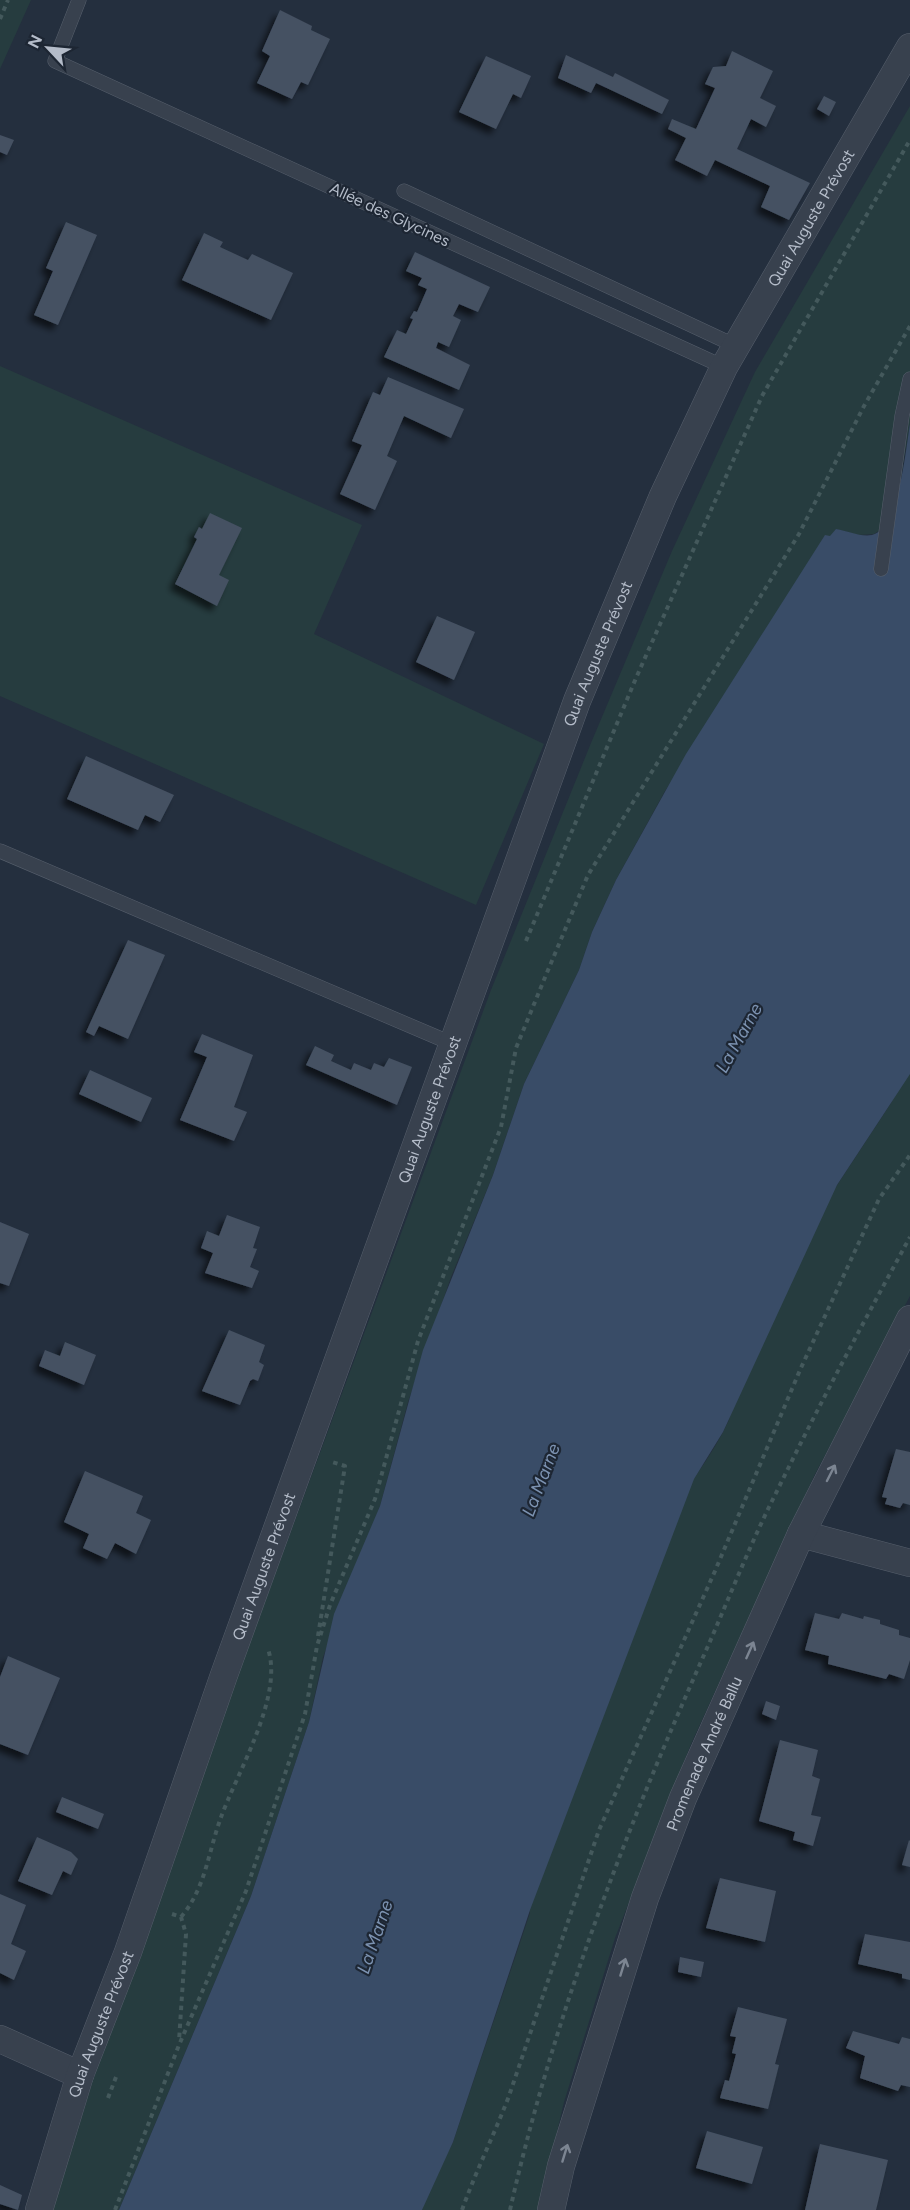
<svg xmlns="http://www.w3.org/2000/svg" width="910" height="2210" font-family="Figtree,sans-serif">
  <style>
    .green { fill: #263c3f }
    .water { fill: #394c67 }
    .building { fill: #455162; filter: url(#shadow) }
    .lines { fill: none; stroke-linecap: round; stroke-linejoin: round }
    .lane-casing { stroke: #565f6c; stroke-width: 15 }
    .street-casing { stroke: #565f6c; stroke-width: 28 }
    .path { stroke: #44595c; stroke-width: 4; stroke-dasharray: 4.5 4.5; stroke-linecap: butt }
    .lane { stroke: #38414e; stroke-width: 14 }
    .street { stroke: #38414e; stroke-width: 27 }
    .oneway { stroke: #7c8592 }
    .labels { text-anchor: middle; stroke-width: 4.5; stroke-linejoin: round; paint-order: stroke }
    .street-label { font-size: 16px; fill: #b4bcc9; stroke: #1d2633 }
    .water-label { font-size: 18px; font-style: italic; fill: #7c92b1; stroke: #1d2633 }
  </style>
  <defs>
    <filter id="shadow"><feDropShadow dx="-5.5" dy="5.5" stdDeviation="3" flood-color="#0009"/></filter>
  </defs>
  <rect width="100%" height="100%" fill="#242f3e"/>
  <path class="green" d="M0 0H31L0 69Z
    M910 106V424L897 499 883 528 874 534 858 535 836 529 665 791 616 880 592 932 579 970 524 1084 493 1175 451 1277 408 1402 380 1506 323 1657 309 1722 251 1896 119 2210H53L93 2080 191 1802 491 990 591 743 672 551 755 372Z
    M0 366 362 525 314 634 544 744 476 905 0 696Z
    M910 1023V1296L815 1474 691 1744 615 1938 564 2102 539 2210H422L426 2198 413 2154 448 2152 453 2142 530 1913 527 1899 641 1616 632 1558C665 1514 706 1470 729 1420L751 1316 891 1103Z"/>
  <path class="water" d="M910 424V1074L837 1185 723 1432 694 1479 530 1910 453 2142 422 2210H119L251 1896 309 1722 334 1614 380 1506 423 1350 493 1175 524 1084 579 970 592 932 616 880 686 754 825 535 830 536 836 529C848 531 860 537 872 535 899 529 906 447 910 424Z"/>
  <path class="building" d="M280 10 312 26 311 30 330 39 308 85 301 82 292 99 257 83 270 56 262 51Z
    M732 51 773 71 760 98 776 106 766 127 751 119 737 149 810 183 789 220 761 207 770 186 715 160 707 176 675 160 686 138 668 129 672 119 696 129 715 88 705 84 713 67 726 66Z
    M566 55 613 77 615 73 669 100 662 114 596 83 591 93 558 78Z
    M486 56 531 76 521 98 513 94 496 129 459 112Z
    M824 96 836 102 829 116 817 109Z
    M0 135 14 140 7 155 0 152Z
    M66 222 97 235 58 325 34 315 53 271 46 268Z
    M204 233 223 242 220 247 248 260 252 254 293 273 271 320 182 280Z
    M415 252 490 287 478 312 459 304 453 316 461 320 449 347 438 342 436 348 470 365 459 390 384 357 397 330 406 334 413 319 410 318 414 311 417 312 427 289 418 285 422 278 406 271Z
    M388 377 464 409 451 438 404 416 387 456 397 461 375 510 340 494 362 445 352 441 373 392 380 395Z
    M210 513 242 528 219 575 229 580 217 606 175 584 197 539 194 537 199 527 202 529Z
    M437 616 475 632 454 680 416 662Z
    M86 756 174 795 160 822 145 815 138 830 67 799Z
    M128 940 165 955 128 1039 99 1026 94 1036 86 1032Z
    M202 1034 253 1055 234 1107 247 1112 234 1141 180 1120 207 1057 194 1052Z
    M315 1046 334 1055 331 1061 351 1070 354 1063 371 1070 374 1063 384 1067 389 1058 412 1067 397 1105 306 1065Z
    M90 1070 152 1098 141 1122 79 1094Z
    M227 1215 260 1227 253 1248 257 1249 250 1267 259 1271 252 1288 205 1273 213 1253 201 1248 207 1231 219 1236Z
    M0 1222 29 1234 9 1286 0 1283Z
    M229 1330 265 1345 259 1362 264 1365 258 1381 253 1379 250 1381 240 1405 202 1391Z
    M65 1342 96 1355 84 1385 39 1366 45 1350 60 1356Z
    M896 1449 910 1452V1505L903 1503 900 1508 885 1504 887 1498 882 1497Z
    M85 1471 143 1496 136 1513 151 1520 136 1554 115 1543 107 1559 83 1548 89 1534 64 1522Z
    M815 1613 839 1619 842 1613 863 1619 864 1616 880 1620V1624L899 1630V1635L910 1638V1660L904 1679 889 1674 886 1679 828 1664 829 1656 805 1650Z
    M8 1656 60 1678 28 1755 0 1744V1677Z
    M766 1701 780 1706 776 1720 762 1714Z
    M780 1740 818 1750 812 1776 820 1779 811 1815 821 1817 813 1846 793 1840 795 1832 759 1821Z
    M62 1797 104 1814 98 1829 56 1812Z
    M37 1837 71 1852 78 1859 71 1875 63 1871 52 1895 18 1881Z
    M909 1840 910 1841V1867L902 1865Z
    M720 1878 776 1891 765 1942 706 1928Z
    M0 1894 26 1905 11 1944 26 1951 14 1980 0 1973Z
    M865 1934 910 1942V1980L902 1978V1974L858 1964Z
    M680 1957 704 1962 701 1977 678 1972Z
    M738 2007 787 2019 775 2064 779 2065 768 2109 720 2098 725 2080 729 2081 736 2054 732 2053 736 2037 730 2036Z
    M853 2031 899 2044 902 2037 910 2039V2087L901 2085 898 2091 860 2078 865 2056 846 2048Z
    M707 2131 763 2147 752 2184 696 2168Z
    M820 2144 888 2160 876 2210H805Z
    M0 2185 22 2195 18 2210 0 2204Z"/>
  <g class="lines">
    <g class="lane-casing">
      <path id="lane" d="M79 0 55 61 724 367
        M404 191 736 346
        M881 569 902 416 910 379
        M0 851 453 1044"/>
    </g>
    <g class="street-casing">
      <g id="street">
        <path d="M801 1534 910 1563"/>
        <path d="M0 2039 80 2075"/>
        <path id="s1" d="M39 2210 80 2075 128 1952 224 1675 577 701 663 496 724 367 910 47"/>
        <path id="s2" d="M551 2210 561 2166 645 1898 683 1798 801 1534 910 1319"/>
      </g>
    </g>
    <path class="path" d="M0 19 8 0
      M526 941 636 678 762 396 910 140
      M318 1636 345 1466 332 1462
      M172 1914 181 1917 186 1934 179 2041
      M181 1917C205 1889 208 1854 220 1820 236 1774 284 1697 268 1649
      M108 2098 116 2077
      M115 2210 179 2045 246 1891 305 1714 317 1646 330 1605 375 1499 418 1341 501 1127 516 1048 546 975 588 875 799 534 864 406 910 326
      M462 2210C476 2171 494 2135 509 2096L599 1830 715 1571 800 1370 879 1199 910 1155
      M510 2210C553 2019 624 1834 704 1655 728 1601 750 1544 777 1491 819 1405 864 1321 910 1237"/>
    <use href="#lane" class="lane"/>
    <use href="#street" class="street"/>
  </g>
  <defs><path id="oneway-shaft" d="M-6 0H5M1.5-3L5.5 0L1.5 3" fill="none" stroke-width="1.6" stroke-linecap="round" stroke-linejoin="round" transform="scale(1.5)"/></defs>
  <g class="oneway">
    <use href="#oneway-shaft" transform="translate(831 1473) rotate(-63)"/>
    <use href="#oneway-shaft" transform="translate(750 1650) rotate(-66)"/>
    <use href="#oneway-shaft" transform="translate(623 1967) rotate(-73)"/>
    <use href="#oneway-shaft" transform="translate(565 2153) rotate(-73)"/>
  </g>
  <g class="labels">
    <g class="street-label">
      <text transform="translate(390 214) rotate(25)" y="6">Allée des Glycines</text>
      <text dy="6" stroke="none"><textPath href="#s1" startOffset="2140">Quai Auguste Prévost</textPath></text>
      <text dy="6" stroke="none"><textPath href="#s1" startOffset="1654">Quai Auguste Prévost</textPath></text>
      <text dy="6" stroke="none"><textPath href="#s1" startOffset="1168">Quai Auguste Prévost</textPath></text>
      <text dy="6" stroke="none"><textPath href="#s1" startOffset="682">Quai Auguste Prévost</textPath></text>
      <text dy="6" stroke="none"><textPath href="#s2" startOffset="482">Promenade André Ballu</textPath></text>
      <text dy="6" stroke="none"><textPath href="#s1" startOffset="196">Quai Auguste Prévost</textPath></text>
    </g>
    <g class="water-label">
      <text transform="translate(739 1038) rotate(-61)" y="6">La Marne</text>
      <text transform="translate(541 1480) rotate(-69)" y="6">La Marne</text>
      <text transform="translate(375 1937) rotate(-71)" y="6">La Marne</text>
    </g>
  </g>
  <g transform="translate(48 48) rotate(296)" stroke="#1d2633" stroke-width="4.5" paint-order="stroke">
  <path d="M0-4.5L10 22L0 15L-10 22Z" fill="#b4bcc9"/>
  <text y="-9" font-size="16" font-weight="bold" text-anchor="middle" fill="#b4bcc9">N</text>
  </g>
</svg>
